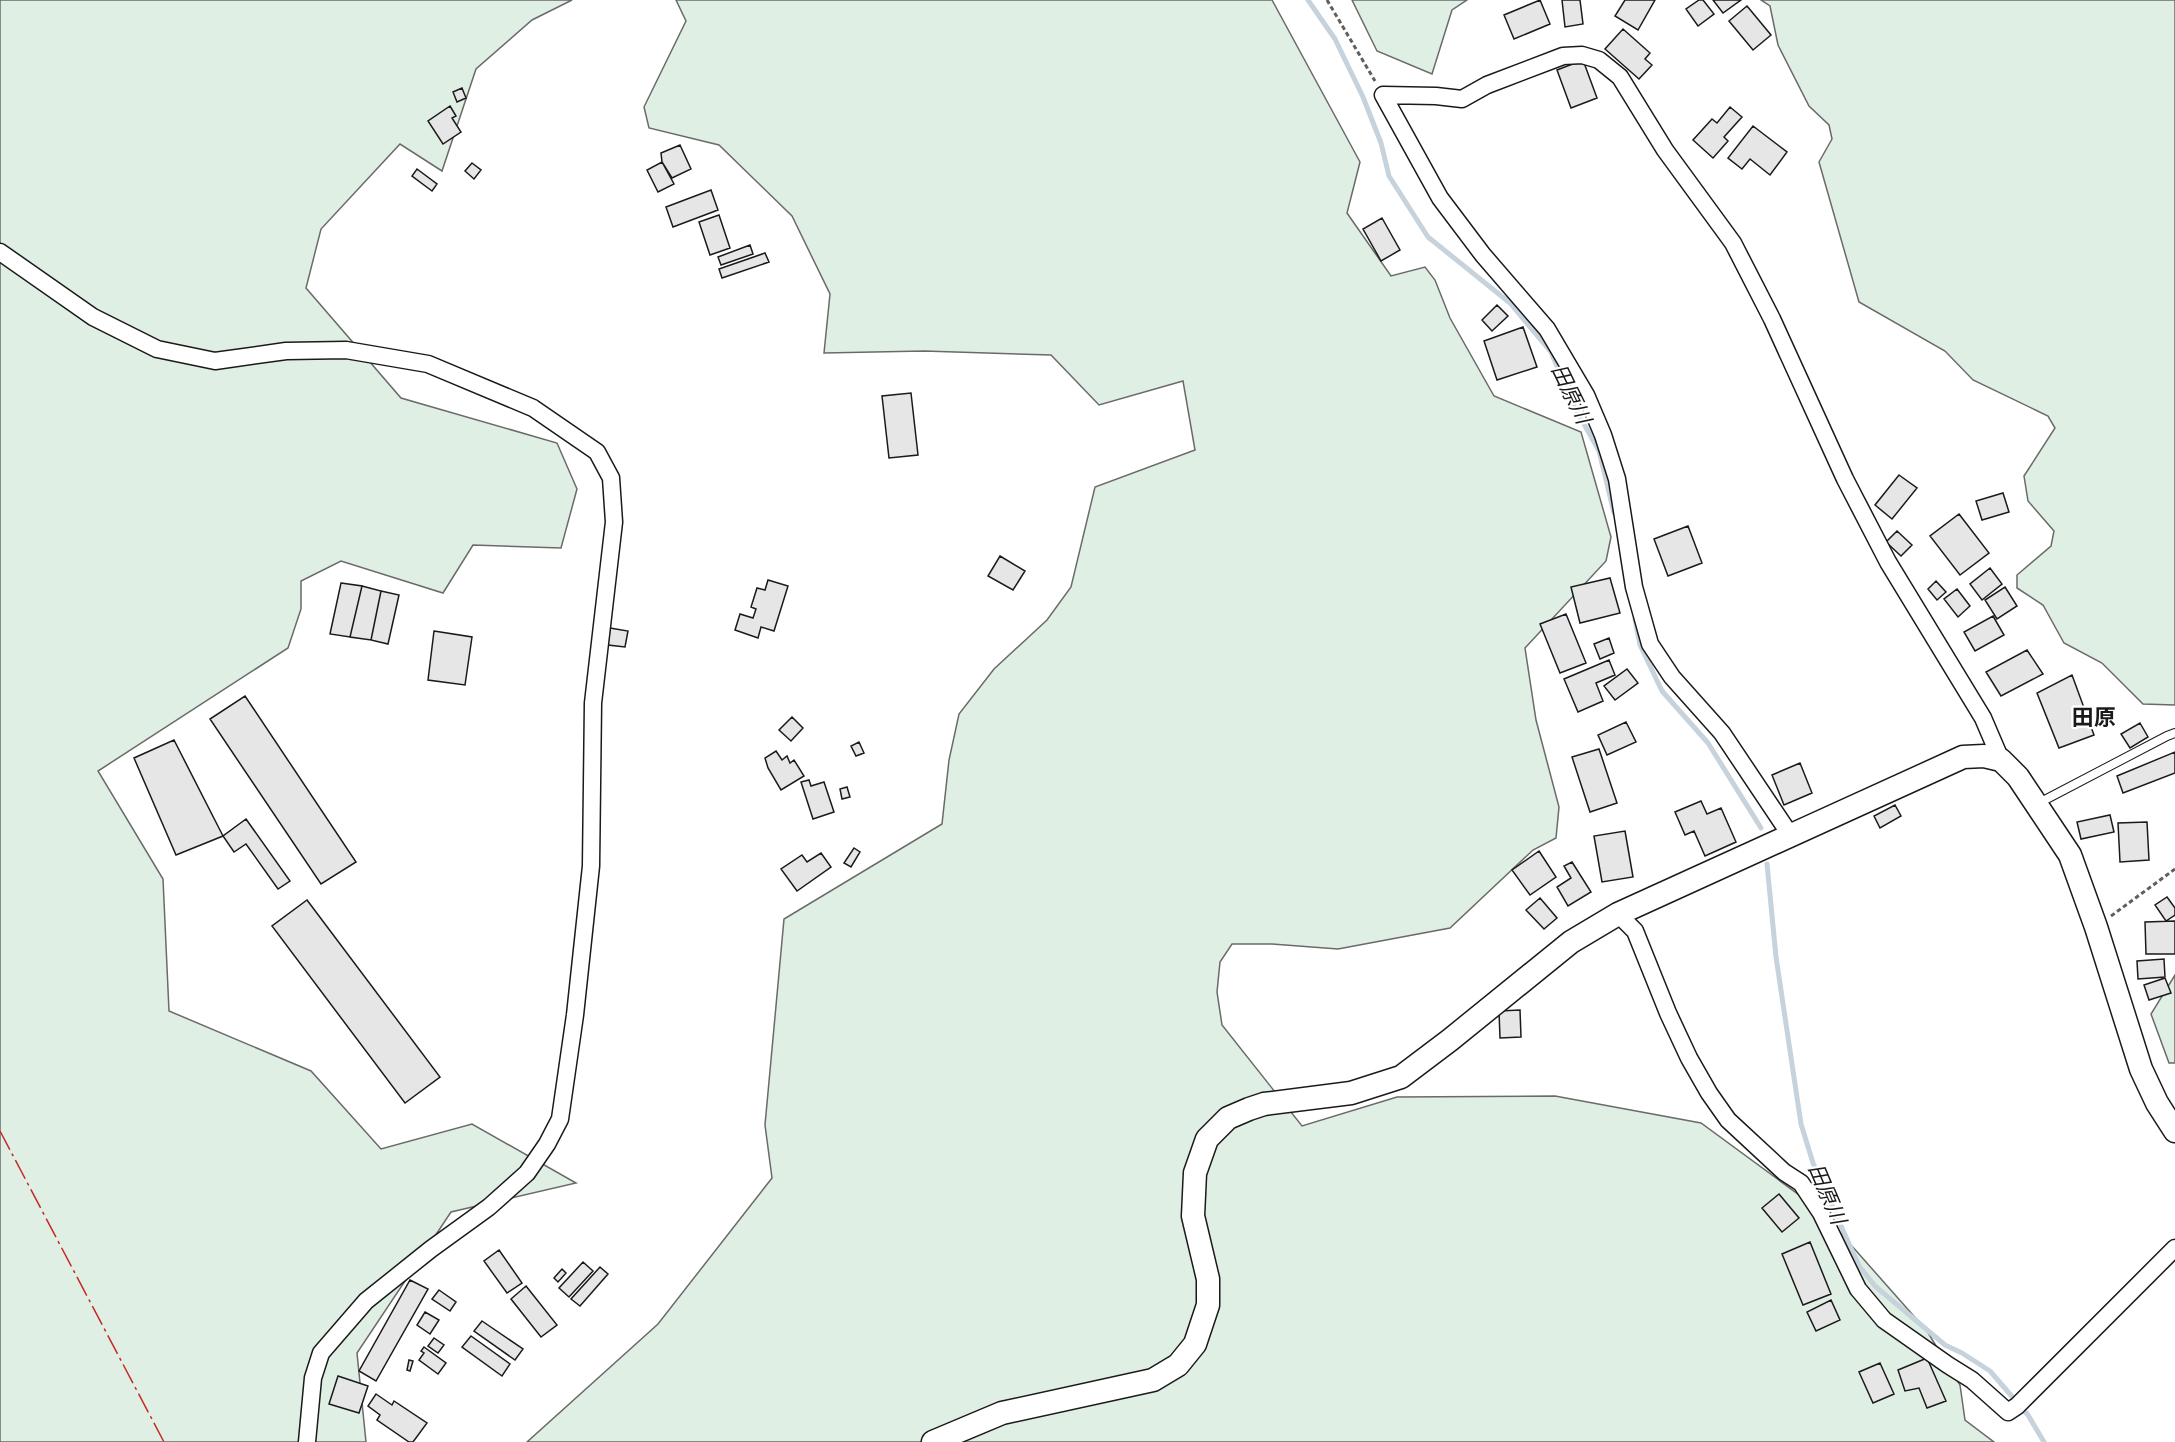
<svg xmlns="http://www.w3.org/2000/svg" width="2175" height="1442" font-family="Ubuntu,'Noto Sans JP',sans-serif">
  <style>
    .green { fill: #e0efe3; stroke: #6a6a6a; stroke-width: 1.5 }
    .lines { fill: none; stroke-linecap: round; stroke-linejoin: round }
    .stream { stroke: #c6d2dc; stroke-width: 5 }
    .building { fill: #e6e6e6; stroke: #1a1a1a; stroke-width: 1.5 }
    .lane-casing { stroke: #1a1a1a; stroke-width: 10 }
    .street-casing { stroke: #1a1a1a; stroke-width: 19 }
    .secondary-casing { stroke: #1a1a1a; stroke-width: 25 }
    .path { stroke: #5f5f5f; stroke-width: 3; stroke-dasharray: 4.5 3; stroke-linecap: butt }
    .lane { stroke: #fff; stroke-width: 8 }
    .street { stroke: #fff; stroke-width: 16 }
    .secondary { stroke: #fff; stroke-width: 22 }
    .power { stroke: #c62828; stroke-width: 1.5; stroke-dasharray: 21 4.5 3 4.5; stroke-linecap: butt }
    .labels { text-anchor: middle; stroke-width: 4.5; stroke-linejoin: round; paint-order: stroke }
    .water-label { font-size: 21px; font-style: italic; fill: #1a1a1a; stroke: #fff }
    .quarter-label { font-size: 22px; font-weight: bold; fill: #1a1a1a; stroke: #fff }
  </style>
  <rect width="100%" height="100%" fill="#fff"/>
  <path class="green" d="M0 0H572L532 20 476 69 442 171 400 144 321 229 306 288 401 398 557 443 577 489 561 548 473 545 443 593 341 561 301 581V609L288 648 98 771 163 879 169 1011 311 1071 381 1149 472 1124 576 1183 451 1212 357 1353 366 1442H0Z
    M676 0H1272L1360 162 1347 213 1391 276 1425 267 1435 280 1450 318 1494 396 1581 432 1611 537 1606 561 1525 648 1536 720 1559 807 1556 838 1533 850 1450 928 1338 949 1272 944H1232L1220 962 1217 992 1222 1025 1302 1126 1397 1097 1555 1096 1701 1123 1821 1211 1927 1331 1960 1385 1965 1420 1994 1442H527L658 1324 772 1178 765 1125 784 919 942 824 949 760 959 714 994 669 1047 620 1071 587 1095 487 1195 450 1183 381 1099 405 1051 355 924 351 824 353 830 294 792 216 719 145 649 128 644 107 686 21Z
    M1352 0H1467L1452 10 1432 74 1377 51Z
    M1761 0H2175V705L2143 704 2102 663 2064 643 2043 605 2017 588V575L2051 546 2054 531 2028 501 2024 476 2055 428 2048 416 1973 380 1945 351 1859 302 1819 162 1832 139 1829 125 1809 106 1778 45 1770 6Z
    M2175 975V1063H2169L2151 1014Z"/>
  <g class="lines">
    <path class="stream" d="M1308 0 1335 39 1363 97 1381 143 1389 176 1428 237 1510 303 1551 352 1574 406 1599 451 1614 513
      M1635 619 1640 645 1662 691 1708 743 1761 828
      M1767 864 1776 957 1801 1124 1813 1163 1859 1266 1875 1286 1945 1345 1962 1353 1990 1371 2028 1415 2044 1442"/>
  </g>
  <path class="building" d="M1540 0 1550 24 1514 39 1504 15Z
    M1562 0H1580L1583 24 1565 27Z
    M1625 0H1655L1638 30 1615 16Z
    M1699 0H1703L1714 14 1698 26 1686 9Z
    M1713 0H1741L1723 13Z
    M1747 6 1771 35 1753 50 1729 21Z
    M1623 29 1650 53 1645 59 1652 65 1639 79 1605 49Z
    M1583 60 1597 98 1571 108 1557 70Z
    M462 88 466 98 457 102 453 92Z
    M450 106 456 116 452 118 461 132 443 144 428 121Z
    M1730 107 1742 117 1724 137 1728 141 1713 158 1693 140 1712 119 1717 123Z
    M1753 126 1787 152 1770 175 1750 159 1742 169 1728 158Z
    M680 145 691 169 672 178 662 162 661 153Z
    M662 162 674 184 658 192 647 170Z
    M472 163 481 170 474 179 465 171Z
    M417 169 437 184 432 191 412 176Z
    M711 190 718 210 673 227 666 207Z
    M719 215 730 248 710 255 699 222Z
    M1382 218 1400 250 1381 261 1363 229Z
    M750 245 753 254 721 265 718 257Z
    M765 253 769 262 722 278 719 269Z
    M1497 305 1508 316 1492 331 1482 320Z
    M1523 327 1537 367 1497 380 1484 341Z
    M911 393 918 455 889 458 882 396Z
    M1899 475 1917 488 1892 519 1875 505Z
    M2003 493 2009 512 1982 520 1976 501Z
    M1959 514 1989 553 1960 575 1930 536Z
    M1688 526 1702 563 1668 576 1654 539Z
    M1897 531 1912 545 1901 556 1886 542Z
    M1000 556 1025 571 1013 590 988 576Z
    M1990 568 2002 584 1982 600 1970 584Z
    M1610 578 1620 613 1580 623 1571 587Z
    M768 580 788 586 774 631 761 627 758 638 735 630 740 614 753 618 756 609 751 607 757 588 765 590Z
    M1936 581 1946 592 1937 600 1928 589Z
    M341 583 362 586 350 637 330 634Z
    M362 586 381 591 371 640 350 637Z
    M2005 587 2017 606 1997 619 1985 600Z
    M1957 589 1970 606 1958 617 1944 599Z
    M381 591 399 595 388 644 371 640Z
    M1566 614 1586 663 1560 673 1540 624Z
    M1993 616 2004 635 1975 651 1964 632Z
    M610 628 628 631 625 647 608 645Z
    M434 631 472 637 465 685 428 680Z
    M1609 638 1614 653 1600 659 1594 644Z
    M2027 650 2043 674 2001 696 1986 672Z
    M1609 660 1615 675 1596 683 1603 701 1578 712 1564 679Z
    M1627 669 1638 683 1615 700 1604 686Z
    M2072 675 2094 735 2059 748 2037 693Z
    M245 696 356 862 321 884 210 719Z
    M792 717 803 728 791 741 779 730Z
    M1626 722 1636 742 1607 755 1598 735Z
    M2140 723 2148 737 2130 748 2121 734Z
    M174 740 223 836 176 855 134 758Z
    M859 742 864 753 856 756 851 746Z
    M1599 749 1617 803 1590 812 1572 757Z
    M776 751 782 760 787 756 790 763 794 760 804 776 781 790 768 768 765 758Z
    M2175 752V773L2123 793 2117 776Z
    M1800 763 1812 793 1784 805 1772 775Z
    M809 780 811 786 824 782 834 812 813 819 801 782Z
    M847 787 850 797 842 799 840 789Z
    M1701 801 1707 814 1721 808 1736 842 1705 856 1694 831 1685 835 1675 812Z
    M1895 805 1901 816 1880 828 1874 816Z
    M2110 815 2114 832 2081 839 2077 822Z
    M246 819 290 881 278 889 246 844 234 852 223 836Z
    M2147 822 2149 860 2120 862 2118 823Z
    M1625 831 1633 877 1602 882 1594 836Z
    M854 848 860 852 851 867 844 863Z
    M1539 851 1556 877 1530 895 1512 870Z
    M821 853 831 867 797 891 781 869 802 855 807 862Z
    M1572 862 1591 892 1568 906 1557 887 1571 878 1564 866Z
    M2167 897 2175 908V915L2166 921 2155 905Z
    M1540 898 1557 918 1544 929 1526 910Z
    M307 900 440 1077 405 1103 272 926Z
    M2175 921V954H2146L2145 922Z
    M2164 959 2165 977 2138 979 2137 961Z
    M2165 978 2171 993 2149 1000 2144 985Z
    M1520 1010 1521 1037 1500 1038 1499 1011Z
    M1779 1194 1799 1218 1782 1232 1762 1208Z
    M1810 1242 1831 1294 1803 1305 1782 1254Z
    M499 1250 522 1283 507 1293 484 1261Z
    M583 1262 593 1271 569 1297 559 1288Z
    M600 1267 608 1274 580 1306 571 1299Z
    M562 1269 566 1273 558 1282 554 1278Z
    M410 1280 428 1289 376 1381 359 1371Z
    M526 1286 557 1325 541 1337 511 1299Z
    M439 1290 456 1302 450 1311 432 1299Z
    M1831 1300 1840 1320 1816 1331 1807 1312Z
    M425 1312 439 1320 430 1334 417 1325Z
    M482 1321 523 1349 515 1360 474 1331Z
    M471 1336 510 1364 502 1376 462 1347Z
    M434 1338 444 1345 438 1353 428 1346Z
    M424 1347 446 1363 438 1374 419 1360 424 1353 421 1351Z
    M1927 1358 1946 1401 1927 1408 1919 1388 1905 1391 1898 1370Z
    M409 1360 413 1361 410 1371 407 1370Z
    M1880 1363 1894 1394 1873 1403 1859 1372Z
    M338 1376 368 1386 359 1413 329 1404Z
    M376 1394 392 1405 394 1401 427 1423 413 1442H409L377 1420 380 1415 368 1406Z"/>
  <g class="lines">
    <g class="lane-casing">
      <path id="lane" d="M2037 804 2167 736 2175 733"/>
    </g>
    <g class="street-casing">
      <path id="street" d="M0 252 93 317 157 349 215 361 286 351 346 350 428 364 533 408 597 452 611 478 614 522 593 703 591 866 575 1015 560 1119 547 1144 527 1173 489 1207 431 1249 366 1301 321 1353 313 1378 307 1442
        M1791 836 1722 733 1672 677 1650 644 1634 587 1617 479 1603 435 1586 395 1547 329 1483 255 1440 198 1383 95 1436 96 1462 99 1487 85 1563 56 1582 55 1599 60 1620 77 1665 150 1733 243 1772 319 1845 479 1888 562 1983 718 2001 760
        M1618 914 1635 931 1668 1013 1689 1058 1709 1093 1728 1120 1784 1172 1801 1183 1821 1213 1858 1289 1884 1320 1948 1365 1972 1380 2008 1412 2017 1406 2175 1248"/>
    </g>
    <g class="secondary-casing">
      <path id="secondary" d="M933 1442 1002 1413 1153 1380 1178 1365 1195 1344 1208 1305V1279L1193 1216 1195 1173 1207 1139 1228 1118 1249 1109 1264 1104 1351 1093 1401 1077 1450 1040 1571 942 1618 914 1963 757 1984 756 2001 760 2018 777 2070 855 2096 927 2141 1069 2157 1103 2175 1131"/>
    </g>
    <path class="path" d="M1327 0 1375 81
      M2111 916 2175 869"/>
    <use href="#lane" class="lane"/>
    <use href="#street" class="street"/>
    <use href="#secondary" class="secondary"/>
    <path class="power" d="M0 1131 164 1442"/>
  </g>
  <g class="labels">
    <g class="water-label">
      <text transform="translate(1571 394) rotate(64)" y="7">田原川</text>
      <text transform="translate(1827 1194) rotate(67)" y="7">田原川</text>
    </g>
    <g class="quarter-label">
      <text x="2094" y="725">田原</text>
    </g>
  </g>
</svg>
